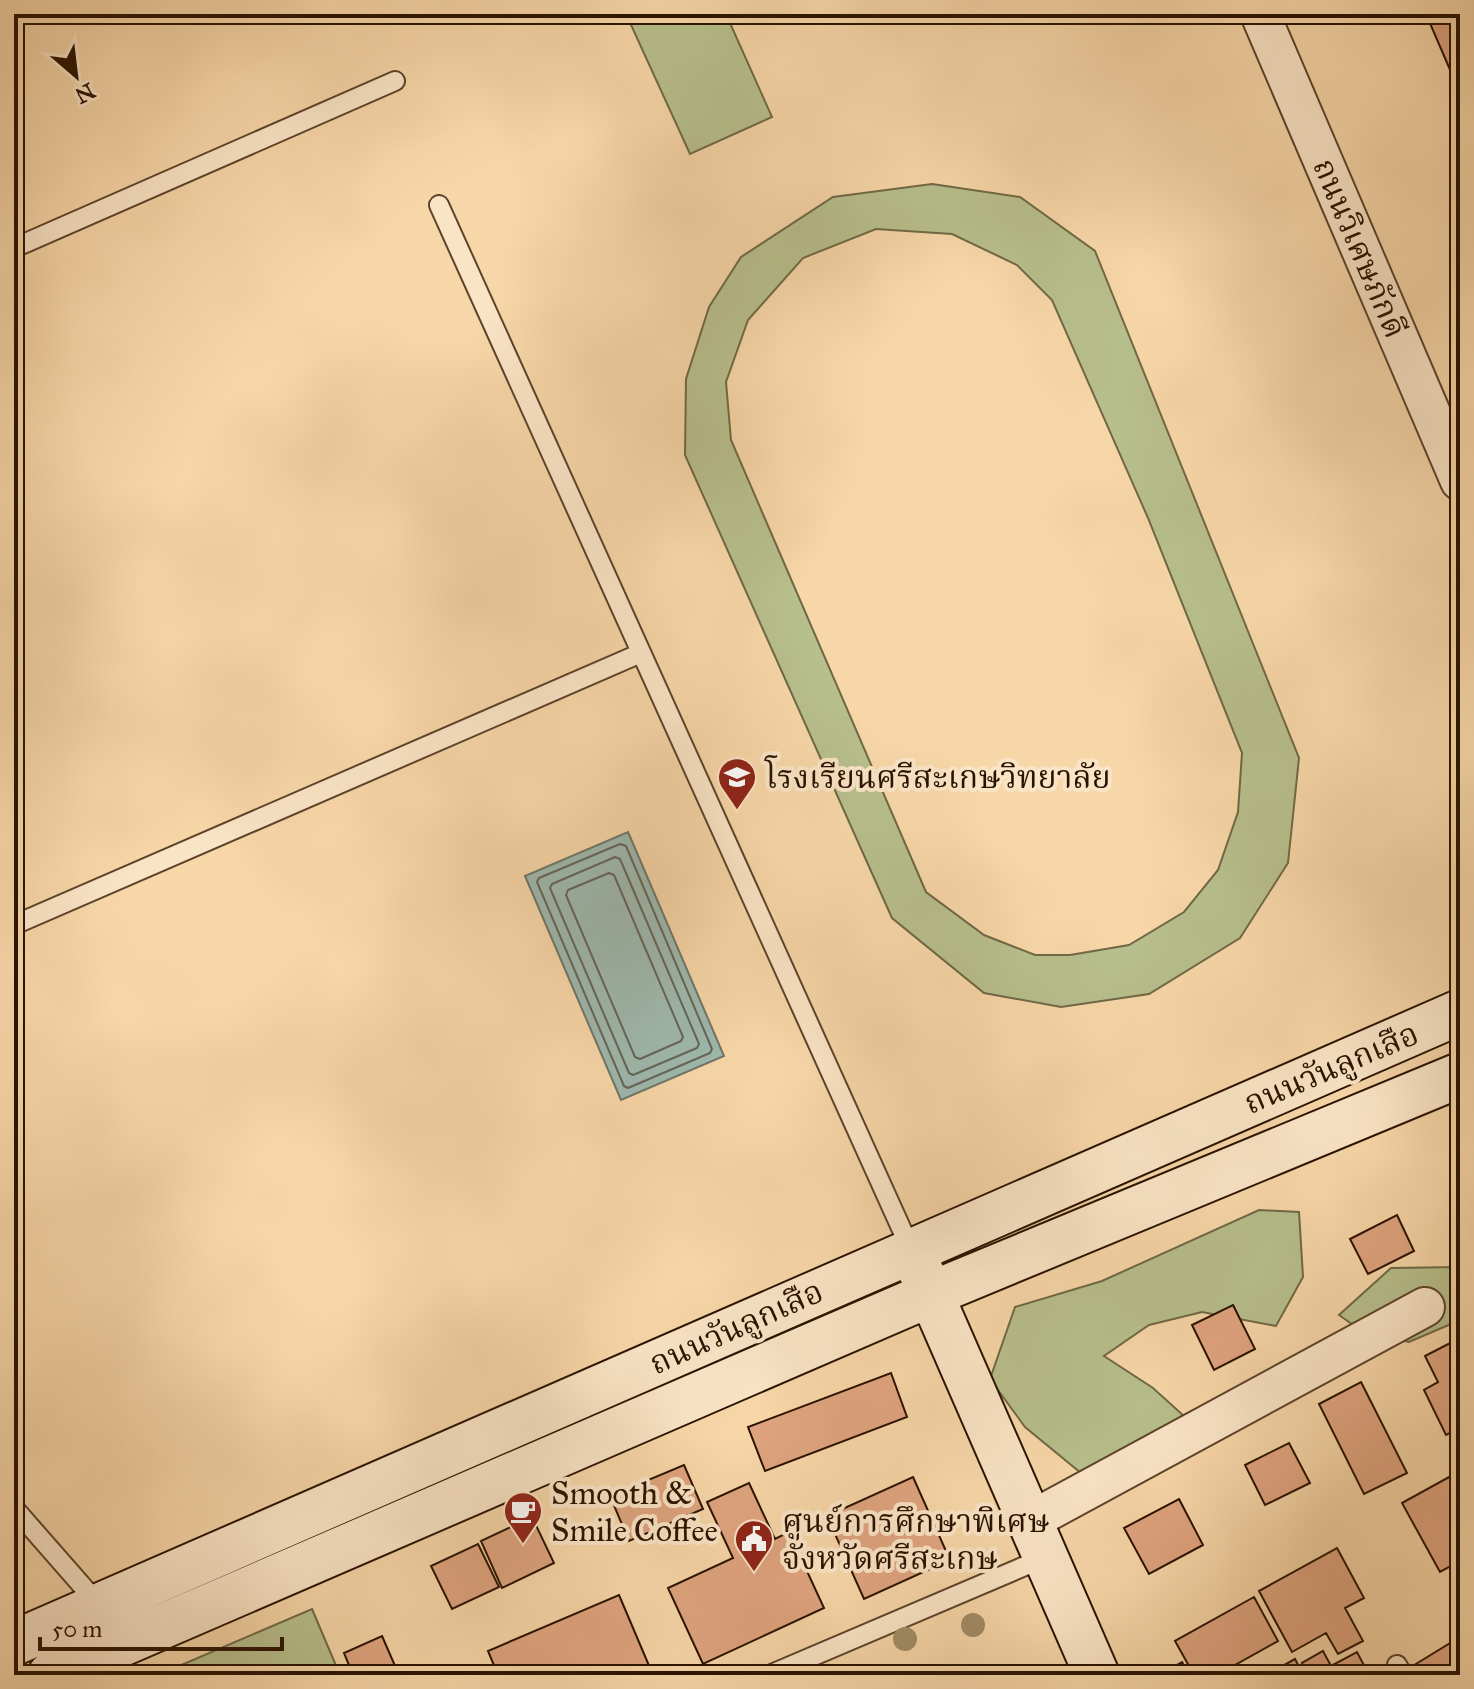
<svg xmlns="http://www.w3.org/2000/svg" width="1474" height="1689" font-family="'IM FELL Great Primer','Noto Serif Thai',serif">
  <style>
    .green { fill: #b7bf8c; stroke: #706846; stroke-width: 2; fill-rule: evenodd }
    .water { fill: #9eb8ae; stroke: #6f7668; stroke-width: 2 }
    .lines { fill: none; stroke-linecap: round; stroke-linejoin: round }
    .shore { stroke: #646557; stroke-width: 2 }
    .building { fill: #dfa47f; stroke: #291200; stroke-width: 2 }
    .lane-casing { stroke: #5c432a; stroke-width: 22 }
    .street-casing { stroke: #5c432a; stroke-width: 42 }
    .secondary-casing { stroke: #291200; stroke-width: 48 }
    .lane { stroke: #fae4c6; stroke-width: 18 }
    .street { stroke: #fae4c6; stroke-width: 38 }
    .secondary { stroke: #fae4c6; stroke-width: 44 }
    .tree { fill: #a18c67 }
    .labels { text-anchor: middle; stroke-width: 8; stroke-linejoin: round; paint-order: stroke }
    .street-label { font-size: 32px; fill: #291200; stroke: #fae4c6 }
    .poi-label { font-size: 32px; fill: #291200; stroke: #fae4c6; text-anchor: start }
  </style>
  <rect width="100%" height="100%" fill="#f7d6a8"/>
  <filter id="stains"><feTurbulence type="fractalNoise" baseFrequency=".0025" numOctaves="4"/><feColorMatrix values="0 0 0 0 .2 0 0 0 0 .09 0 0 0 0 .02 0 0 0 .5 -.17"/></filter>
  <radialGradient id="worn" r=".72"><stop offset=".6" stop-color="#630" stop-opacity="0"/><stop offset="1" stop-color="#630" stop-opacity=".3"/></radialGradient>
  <path class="green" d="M626 14H726L772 117 690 154Z
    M932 184 1020 197 1095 251 1299 758 1288 863 1240 938 1149 994 1061 1007 984 993 892 918 685 455 686 379 709 307 741 257 833 197ZM876 229 952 234 1017 265 1052 300 1148 518 1242 753 1238 812 1218 870 1184 912 1129 945 1070 955H1035L984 935 926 892 731 440 726 382 748 320 803 258Z
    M1259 1210 1299 1212 1303 1277 1276 1326 1202 1312 1149 1325 1104 1356 1153 1388 1196 1427 1087 1478 1025 1427 990 1379 1015 1307 1102 1281Z
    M1460 1267 1458 1321 1409 1342 1363 1332 1339 1315 1391 1268Z
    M312 1609 340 1675H158Z"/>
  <path class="water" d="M628 832 724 1056 621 1100 525 876Z"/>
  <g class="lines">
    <path class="shore" d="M620 844 626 846 712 1049 710 1053 628 1088 624 1086 537 882 539 878Z
      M615 857 620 859 699 1044 697 1048 633 1075 629 1073 550 888 552 884Z
      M609 873 614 875 683 1037 681 1041 640 1059 635 1057 566 895 568 890Z"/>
  </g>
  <path class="building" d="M1426 14H1460V93Z
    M1397 1215 1414 1251 1368 1274 1350 1239Z
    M1233 1305 1255 1349 1214 1370 1192 1325Z
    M1460 1338V1428L1446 1435 1424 1390 1438 1382 1425 1356Z
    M891 1373 907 1417 765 1471 748 1427Z
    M1361 1382 1407 1473 1364 1494 1319 1404Z
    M1289 1443 1310 1483 1265 1505 1245 1465Z
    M684 1465 703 1509 629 1541 610 1496Z
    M1460 1471V1561L1440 1572 1402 1503Z
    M913 1477 950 1560 864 1599 827 1516Z
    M749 1483 775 1539 789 1532 824 1608 703 1664 668 1588 733 1558 707 1502Z
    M1179 1499 1203 1545 1149 1574 1124 1528Z
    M532 1517 554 1563 502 1588 481 1541Z
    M478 1544 499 1587 452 1609 431 1566Z
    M1337 1548 1364 1598 1345 1608 1363 1641 1338 1654 1326 1633 1292 1652 1259 1591Z
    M619 1595 653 1675H498L488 1651Z
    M1254 1597 1278 1641 1217 1675H1194L1175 1641Z
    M382 1636 399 1675H353L344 1653Z
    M1460 1637V1675H1416L1411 1667Z
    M1323 1651 1331 1666 1357 1652 1369 1675H1308L1302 1663Z
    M1295 1659 1303 1675H1266Z
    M1182 1662 1189 1675H1159Z"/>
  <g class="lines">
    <g class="lane-casing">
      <path id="lane" d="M439 205 911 1250
        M14 248 395 81
        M14 925 641 653
        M14 1508 99 1605
        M1397 1665 1403 1675
        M769 1675 1046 1557"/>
    </g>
    <g class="street-casing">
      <path id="street" d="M1260 14 1460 481
        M1030 1521 1425 1307"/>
    </g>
    <g class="secondary-casing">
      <path id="secondary" d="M919 1267 1097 1675
        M14 1643 1460 1012
        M50 1675 931 1294 1460 1075"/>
    </g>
    <use href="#lane" class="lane"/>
    <use href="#street" class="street"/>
    <use href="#secondary" class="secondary"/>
  </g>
  <g class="tree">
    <circle cx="973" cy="1625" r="12"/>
    <circle cx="905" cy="1639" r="12"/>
  </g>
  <defs>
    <g id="school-pin" transform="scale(2)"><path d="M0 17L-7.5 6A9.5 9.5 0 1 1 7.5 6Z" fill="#8f2418" stroke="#fae4c6"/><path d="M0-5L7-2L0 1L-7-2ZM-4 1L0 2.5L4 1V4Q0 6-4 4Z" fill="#fff"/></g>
    <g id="cafe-pin" transform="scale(2)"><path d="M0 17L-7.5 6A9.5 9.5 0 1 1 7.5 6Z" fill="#8f2418" stroke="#fae4c6"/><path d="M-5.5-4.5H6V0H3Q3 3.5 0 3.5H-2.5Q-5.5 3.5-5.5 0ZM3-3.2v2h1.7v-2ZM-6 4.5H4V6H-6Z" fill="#fff"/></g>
    <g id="civic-pin" transform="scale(2)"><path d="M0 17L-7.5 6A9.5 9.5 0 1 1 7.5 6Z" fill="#8f2418" stroke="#fae4c6"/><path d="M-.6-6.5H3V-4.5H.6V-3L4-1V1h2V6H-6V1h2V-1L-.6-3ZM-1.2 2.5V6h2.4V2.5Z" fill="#fff"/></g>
  </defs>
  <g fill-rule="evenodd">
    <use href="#school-pin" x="737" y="777"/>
    <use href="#cafe-pin" x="523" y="1511"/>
    <use href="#civic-pin" x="754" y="1539"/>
  </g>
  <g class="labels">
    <g class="street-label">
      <text transform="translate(1360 248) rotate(67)" y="11">ถนนวิเศษภักดี</text>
      <text transform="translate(1331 1068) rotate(-23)" y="11">ถนนวันลูกเสือ</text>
      <text transform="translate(736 1327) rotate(-24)" y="11">ถนนวันลูกเสือ</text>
    </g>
    <g class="poi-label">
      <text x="765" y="788">โรงเรียนศรีสะเกษวิทยาลัย</text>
      <text x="551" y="1504">Smooth &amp;<tspan x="551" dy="37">Smile Coffee</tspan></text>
      <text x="782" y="1532">ศูนย์การศึกษาพิเศษ<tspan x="782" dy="37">จังหวัดศรีสะเกษ</tspan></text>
    </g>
  </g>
  <rect width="1474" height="1689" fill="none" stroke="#f7d6a8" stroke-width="48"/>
  <rect x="16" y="16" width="1442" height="1657" fill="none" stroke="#291200" stroke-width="4"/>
  <rect x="24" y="24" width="1426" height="1641" fill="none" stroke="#291200" stroke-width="2"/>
  <g transform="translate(76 76) rotate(152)" stroke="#fae4c6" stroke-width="6" paint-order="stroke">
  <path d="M0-6L14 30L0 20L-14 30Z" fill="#291200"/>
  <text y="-12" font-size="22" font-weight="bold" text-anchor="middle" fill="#291200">N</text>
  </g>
  <path d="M40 1637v12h242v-12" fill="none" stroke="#291200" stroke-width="4"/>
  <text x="52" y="1637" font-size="24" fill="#291200" stroke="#fae4c6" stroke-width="6" paint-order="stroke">50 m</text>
  <rect width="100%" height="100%" filter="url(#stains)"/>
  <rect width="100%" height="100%" fill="url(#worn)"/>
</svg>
